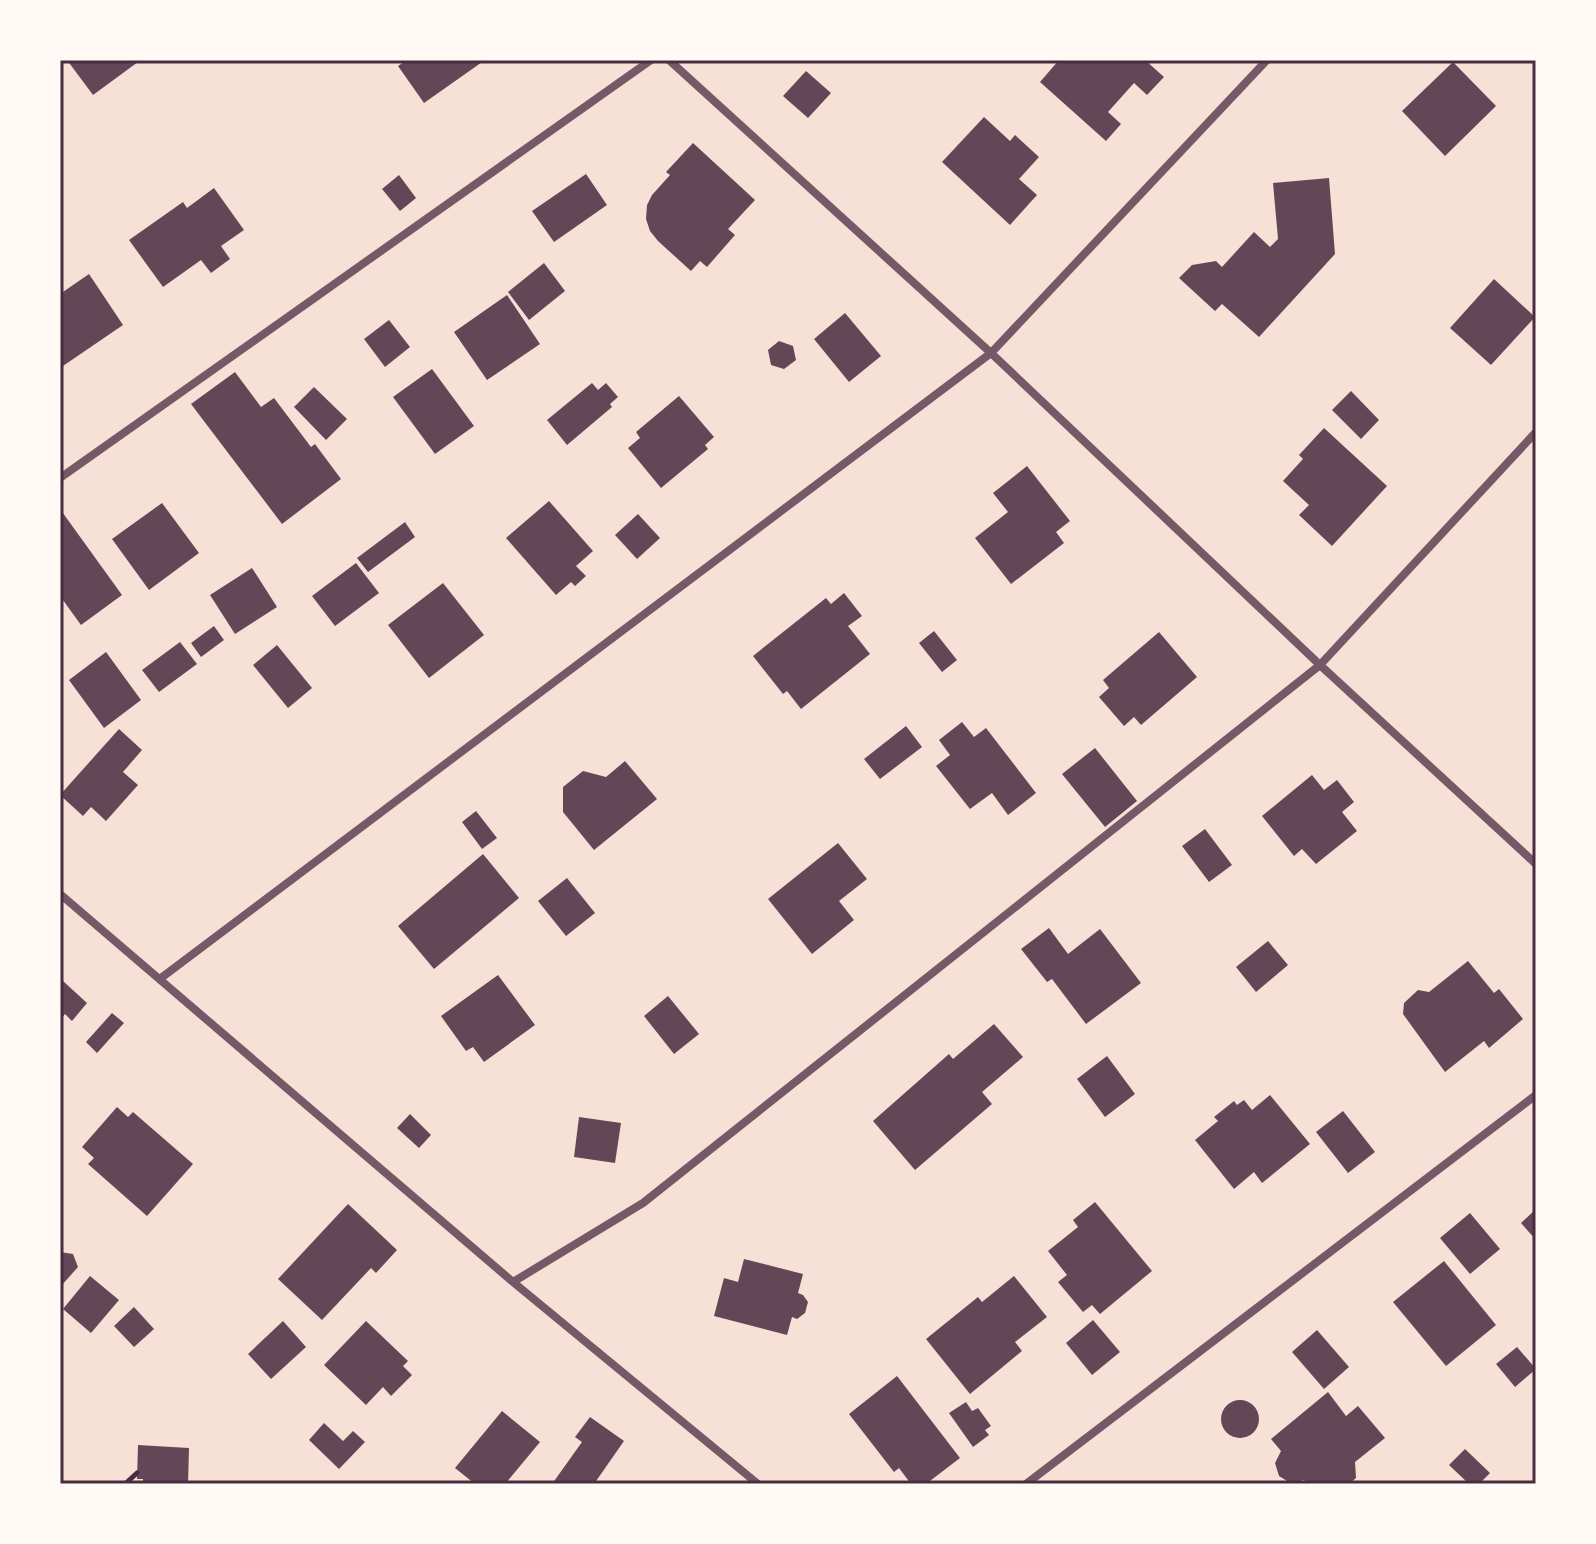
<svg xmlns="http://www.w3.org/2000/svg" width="1596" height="1544" font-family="'Crimson Pro',serif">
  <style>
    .building { fill: #644757 }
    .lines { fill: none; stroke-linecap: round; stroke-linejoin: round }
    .path { stroke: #4a2c40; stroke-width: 5 }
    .minor { stroke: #755966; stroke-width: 8 }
    .neatline { fill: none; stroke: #4a2c40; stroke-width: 3 }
  </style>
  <rect width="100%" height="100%" fill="#f7e1d7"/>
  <path class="building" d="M67 60H136L138 62 93 95Z
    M407 60H485L424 103 398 66Z
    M1059 60H1145L1164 77 1147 95 1134 83 1108 112 1121 124 1106 141 1040 82Z
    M1453 62 1496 106 1445 156 1402 111Z
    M806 71 831 93 808 118 783 96Z
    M984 117 1010 141 1015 135 1039 157 1019 179 1037 195 1010 225 942 162Z
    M693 143 755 200 728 229 735 235 707 267 700 261 691 271 658 241 650 231 646 219 647 205 652 195 670 175 666 172Z
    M586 174 607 205 554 242 532 211Z
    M399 175 416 198 400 211 382 189Z
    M1329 178 1335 254 1259 337 1222 304 1215 311 1179 278 1192 265 1216 261 1222 267 1254 232 1270 247 1278 239 1273 183Z
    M214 188 244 230 221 246 230 259 211 273 201 260 163 287 129 240 183 202 187 208Z
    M544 263 565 291 529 320 508 292Z
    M89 274 123 325 60 368V294Z
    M1494 279 1535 317 1491 365 1450 328Z
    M507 295 540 344 487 380 454 332Z
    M845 313 881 356 849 382 814 339Z
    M389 320 410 347 385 367 364 339Z
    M779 341 793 346 796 360 784 369 771 365 768 350Z
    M432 369 474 426 435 454 393 397Z
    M235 372 261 407 274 398 311 447 315 444 341 479 282 524 191 404Z
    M592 383 598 390 606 383 618 397 610 404 612 407 567 445 547 420Z
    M314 387 347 419 326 440 294 407Z
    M1351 391 1379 420 1361 439 1332 410Z
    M679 396 714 437 705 445 708 449 661 488 628 448 640 438 636 432Z
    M1324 428 1387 486 1332 546 1299 515 1309 505 1283 481 1303 459 1299 455Z
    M1027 466 1070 521 1056 532 1064 543 1011 584 975 538 1008 512 993 493Z
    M549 501 593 551 576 566 586 576 575 586 571 582 556 595 506 538Z
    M162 503 199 553 149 590 112 539Z
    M60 509 122 595 81 625 60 596Z
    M638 514 660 538 637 559 615 535Z
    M405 522 415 537 368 572 357 558Z
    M356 563 379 593 335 626 312 596Z
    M252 568 277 607 235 634 210 595Z
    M443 583 484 635 429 678 388 625Z
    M844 593 862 616 848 626 870 654 801 709 787 691 783 694 753 656 826 598 831 604Z
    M214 626 224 640 201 657 191 643Z
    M934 631 957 660 942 672 919 643Z
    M1159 632 1197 677 1141 725 1134 717 1124 726 1099 697 1109 688 1103 680Z
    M180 642 197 664 159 692 142 670Z
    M277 645 312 688 288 708 253 665Z
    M106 652 141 700 104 728 69 680Z
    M962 722 974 737 986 728 1036 793 1008 815 992 793 970 809 936 766 950 755 939 740Z
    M906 726 922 747 880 779 864 759Z
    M119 729 142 750 123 772 138 785 106 821 91 807 83 816 60 795Z
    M1095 748 1137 801 1105 827 1062 774Z
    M625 761 657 799 594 850 563 812V787L583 771 606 777Z
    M1312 775 1324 790 1337 780 1354 802 1342 812 1357 831 1316 864 1302 849 1294 856 1262 816Z
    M476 811 497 838 482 849 462 822Z
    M1205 829 1232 865 1209 882 1182 846Z
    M838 843 867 879 839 901 854 920 812 954 768 899Z
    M483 854 519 898 434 969 398 926Z
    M567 878 595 913 566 936 538 901Z
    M1049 928 1068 954 1100 929 1141 983 1086 1024 1052 979 1047 982 1021 949Z
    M1268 941 1288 965 1256 992 1236 967Z
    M1468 961 1494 993 1499 989 1523 1019 1489 1048 1484 1041 1445 1072 1403 1014 1404 1003 1418 990 1429 992Z
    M498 975 535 1025 484 1062 473 1047 466 1051 441 1016Z
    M63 981 87 1003 72 1021 65 1014 60 1020V985Z
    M668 996 699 1034 674 1054 644 1016Z
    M112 1013 124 1023 97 1053 86 1042Z
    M994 1024 1023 1057 982 1092 992 1104 915 1170 873 1121 949 1054 953 1059Z
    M1107 1056 1135 1094 1105 1117 1077 1079Z
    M1270 1095 1310 1144 1262 1183 1254 1172 1234 1189 1195 1140 1218 1121 1214 1117 1234 1101 1237 1105 1244 1100 1252 1110Z
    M117 1107 128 1117 133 1112 193 1164 147 1216 88 1164 94 1158 82 1147Z
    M1343 1111 1375 1152 1348 1173 1316 1132Z
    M410 1114 431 1135 419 1148 397 1128Z
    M579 1117 621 1123 615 1163 574 1157Z
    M1095 1202 1152 1271 1100 1314 1092 1305 1083 1312 1058 1282 1067 1275 1048 1251 1078 1227 1073 1220Z
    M348 1204 397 1250 376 1273 371 1268 322 1320 278 1279Z
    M1536 1209V1240L1521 1223Z
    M1470 1213 1500 1249 1470 1274 1440 1238Z
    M60 1252 73 1254 78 1267 62 1285H60Z
    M744 1259 803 1274 798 1293 803 1295 808 1302 805 1313 797 1319 792 1317 787 1335 714 1316 724 1278 738 1282Z
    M1444 1261 1496 1325 1446 1366 1393 1302Z
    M90 1276 119 1300 91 1333 63 1309Z
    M1014 1276 1047 1317 1015 1342 1022 1351 970 1394 926 1339 978 1297 982 1302Z
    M134 1307 154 1329 134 1347 114 1326Z
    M1093 1320 1120 1352 1092 1375 1066 1343Z
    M283 1321 306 1347 271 1379 248 1354Z
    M366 1321 408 1361 403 1366 412 1375 391 1396 383 1387 366 1405 324 1365Z
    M1317 1330 1349 1367 1324 1389 1292 1352Z
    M1517 1347 1536 1369 1515 1387 1496 1364Z
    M897 1376 960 1458 926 1484H911L899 1468 894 1472 849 1414Z
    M1328 1392 1346 1416 1358 1406 1385 1438 1355 1462 1356 1478 1349 1484 1331 1482 1307 1484 1304 1480 1292 1484 1279 1476 1275 1463 1281 1451 1271 1439Z
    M1221 1419a19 19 0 1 1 38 0a19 19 0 1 1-38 0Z
    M966 1402 972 1411 978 1408 991 1426 985 1430 989 1435 973 1447 949 1413Z
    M502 1411 540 1442 505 1484H475L455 1468Z
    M590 1417 624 1441 594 1484H552L582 1442 575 1437Z
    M324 1423 343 1441 353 1431 365 1442 339 1469 309 1440Z
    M138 1445 189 1448 188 1484H143V1479H137Z
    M1465 1449 1490 1473 1479 1484H1469L1449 1465Z"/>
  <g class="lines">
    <path class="path" d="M125 1484 137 1473"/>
    <path class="minor" d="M669 60 991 353 1320 665 1536 864
      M60 478 651 60
      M60 894 513 1282 758 1484
      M161 978 991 353 1267 60
      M513 1282 643 1203 1320 665 1536 432
      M1026 1484 1536 1095"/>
  </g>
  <rect width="1596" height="1544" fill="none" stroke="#fffaf5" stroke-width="124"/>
  <rect x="62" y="62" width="1472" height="1420" class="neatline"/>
</svg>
